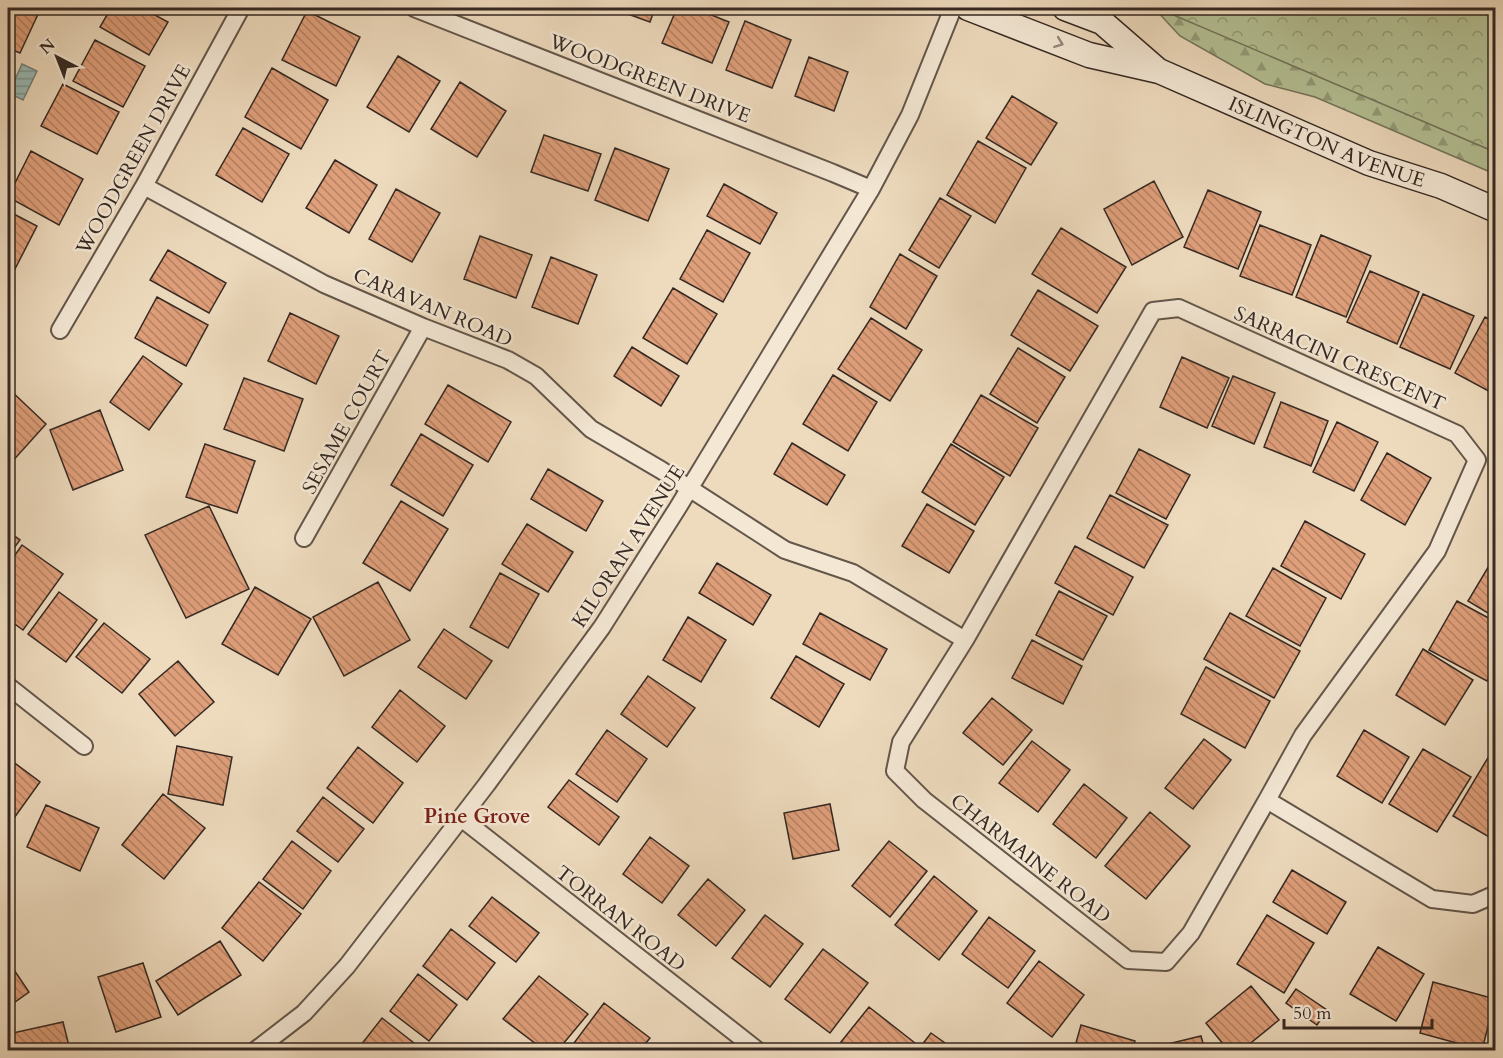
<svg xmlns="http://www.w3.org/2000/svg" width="1503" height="1058" font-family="Cardo,serif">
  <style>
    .forest { fill: url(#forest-firs); stroke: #74755c; stroke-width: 1.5 }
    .park { fill: url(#park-crowns); stroke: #74755c; stroke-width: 1.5 }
    .water { fill: url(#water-rules); stroke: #71817b; stroke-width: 1.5 }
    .building { fill: url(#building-back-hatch); stroke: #352923; stroke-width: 1.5 }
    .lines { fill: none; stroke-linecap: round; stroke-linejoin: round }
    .minor-casing { stroke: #63564a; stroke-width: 20 }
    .secondary-casing { stroke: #352923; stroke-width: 27 }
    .minor { stroke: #f4e8d5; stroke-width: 16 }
    .secondary { stroke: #f4e8d5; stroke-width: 24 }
    .oneway { stroke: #94887c }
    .labels { text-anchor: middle; stroke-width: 5; stroke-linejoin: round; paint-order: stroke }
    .street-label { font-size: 20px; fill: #352923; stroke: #f4e8d5 }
    .neighbourhood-label { font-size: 21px; font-weight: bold; fill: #7a1f14; stroke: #f4e8d5 }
  </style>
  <defs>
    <pattern id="forest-firs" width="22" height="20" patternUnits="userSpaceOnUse" patternTransform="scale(1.5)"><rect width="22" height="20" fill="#b4c195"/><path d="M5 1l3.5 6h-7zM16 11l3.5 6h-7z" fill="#939d79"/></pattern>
    <pattern id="park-crowns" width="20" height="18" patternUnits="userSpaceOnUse" patternTransform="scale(1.5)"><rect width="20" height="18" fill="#b4c195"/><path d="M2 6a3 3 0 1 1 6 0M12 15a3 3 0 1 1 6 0" fill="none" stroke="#939d79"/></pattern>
    <pattern id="water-rules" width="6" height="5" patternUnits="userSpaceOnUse" patternTransform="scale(1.5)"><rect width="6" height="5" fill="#99bbb5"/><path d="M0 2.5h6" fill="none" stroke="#7e9893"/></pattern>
    <pattern id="building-back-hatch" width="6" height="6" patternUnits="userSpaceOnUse" patternTransform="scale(1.5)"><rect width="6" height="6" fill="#df9f7a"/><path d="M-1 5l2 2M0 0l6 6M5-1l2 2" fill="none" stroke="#b68264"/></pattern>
  </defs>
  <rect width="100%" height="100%" fill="#eedbbe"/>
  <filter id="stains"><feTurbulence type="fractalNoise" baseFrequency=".00333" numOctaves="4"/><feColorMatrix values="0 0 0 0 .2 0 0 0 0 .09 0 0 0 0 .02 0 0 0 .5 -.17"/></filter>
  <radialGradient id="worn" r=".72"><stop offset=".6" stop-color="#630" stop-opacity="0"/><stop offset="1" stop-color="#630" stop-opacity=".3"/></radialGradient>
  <path class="forest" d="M1154 8H1495V174L1315 97 1265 84 1180 36Z"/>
  <path class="park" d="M1157 8H1495V152Z"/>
  <path class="water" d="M22 64 37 71 23 100 9 93Z"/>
  <path class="building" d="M8 8H35L40 10 20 53 8 48Z
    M111 8H142L168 22 149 55 100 27Z
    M611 8H655L650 22Z
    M677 8H694L729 22 712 63 662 43Z
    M307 11 360 37 336 86 282 60Z
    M745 21 791 40 772 88 726 70Z
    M95 40 145 66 123 107 73 81Z
    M398 56 440 81 409 132 367 107Z
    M809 57 848 72 834 111 795 96Z
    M272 68 328 100 301 149 245 117Z
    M460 82 506 111 477 157 431 129Z
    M63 84 119 112 97 154 41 126Z
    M1012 96 1057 123 1031 165 986 138Z
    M243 128 289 154 262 202 216 175Z
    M544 135 601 154 588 191 531 172Z
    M978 141 1026 168 995 223 947 195Z
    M615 148 669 169 648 221 595 200Z
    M31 151 83 179 59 225 8 197Z
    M335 160 377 185 349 233 306 208Z
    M1154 181 1183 237 1132 265 1104 209Z
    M724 184 777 213 760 244 707 216Z
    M396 189 440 213 412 262 369 239Z
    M1208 190 1261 212 1238 269 1184 247Z
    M940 198 971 216 939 268 909 250Z
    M8 211 37 226 15 269 8 265Z
    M1260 225 1311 245 1292 295 1240 276Z
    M1061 228 1126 267 1097 313 1032 274Z
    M707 230 750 253 723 302 680 279Z
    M1321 235 1371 256 1346 317 1296 297Z
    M480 236 532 255 516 298 464 279Z
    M168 250 226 283 209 313 150 280Z
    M900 254 937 276 906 329 870 307Z
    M551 257 597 275 578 324 532 307Z
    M1370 271 1419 292 1397 344 1347 322Z
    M673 288 717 314 687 364 643 338Z
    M1038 290 1098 326 1070 371 1011 335Z
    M1423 294 1474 316 1450 369 1400 347Z
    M157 297 208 325 186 366 135 338Z
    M290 313 339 336 316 384 268 361Z
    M1485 317 1496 323V395L1455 373Z
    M871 318 922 350 890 401 838 369Z
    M632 347 679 376 661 406 614 376Z
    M1018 348 1065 377 1037 423 990 394Z
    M143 356 182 384 149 430 110 402Z
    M1182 357 1229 378 1207 428 1160 407Z
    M833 375 877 402 848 451 803 424Z
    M1233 376 1275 393 1254 444 1212 426Z
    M244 378 303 399 284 451 224 429Z
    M448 385 511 422 488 462 425 424Z
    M8 388 46 424 10 464 8 462Z
    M981 395 1038 428 1010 476 953 442Z
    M1281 402 1328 421 1311 466 1264 447Z
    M100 410 123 470 73 490 50 430Z
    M1337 422 1378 442 1354 491 1313 472Z
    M421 434 473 465 443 516 391 485Z
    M792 443 845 475 827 505 774 474Z
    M205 444 255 461 237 513 186 497Z
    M951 444 1004 477 975 525 922 492Z
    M1139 449 1190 475 1166 519 1116 493Z
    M1387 453 1431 478 1405 525 1361 500Z
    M548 469 603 501 586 531 531 499Z
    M1110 495 1168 525 1144 568 1087 538Z
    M401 501 448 529 410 591 363 563Z
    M927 504 974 531 949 573 902 546Z
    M209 506 249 589 186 618 145 535Z
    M1305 521 1365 554 1341 599 1281 566Z
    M527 524 573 552 548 592 502 564Z
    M8 531 20 540 8 556Z
    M22 545 63 574 23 630 8 619V565Z
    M1075 546 1133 577 1113 615 1055 583Z
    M1496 554V618L1468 601Z
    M717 563 771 595 753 625 699 593Z
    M1273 568 1326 598 1300 646 1246 616Z
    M500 573 539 594 508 648 470 627Z
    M378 582 410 640 344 676 313 617Z
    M255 587 311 619 278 675 222 644Z
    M1059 591 1107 616 1083 660 1036 635Z
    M59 592 97 620 66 662 28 634Z
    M1457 601 1496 622V666L1487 681 1429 650Z
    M820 613 887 649 870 680 803 644Z
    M1230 613 1300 651 1274 698 1204 659Z
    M688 617 726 640 701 682 663 660Z
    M104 623 150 659 122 693 76 657Z
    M444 629 492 661 466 699 418 667Z
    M1032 640 1082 666 1063 704 1012 678Z
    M1423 649 1473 680 1445 725 1396 695Z
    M796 656 844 684 819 727 771 698Z
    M178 661 214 702 175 736 139 694Z
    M1206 667 1270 701 1245 748 1181 714Z
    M648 676 695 708 667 747 621 714Z
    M400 690 445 726 417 762 372 727Z
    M992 698 1032 730 1003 765 963 733Z
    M607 730 647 759 617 802 576 774Z
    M1364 730 1409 757 1382 803 1337 776Z
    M1204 739 1231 760 1193 809 1165 788Z
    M1032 741 1070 770 1038 812 999 783Z
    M177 746 232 757 223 805 168 794Z
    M358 747 403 783 373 823 327 788Z
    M1423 749 1471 777 1437 832 1389 804Z
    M1489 756 1496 760V841L1453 816Z
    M8 758 40 782 9 825 8 824Z
    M569 780 619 817 599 845 548 807Z
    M1084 784 1127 818 1096 858 1053 824Z
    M163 794 205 828 164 879 122 845Z
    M323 797 364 829 338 862 297 831Z
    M830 804 839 850 793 859 784 813Z
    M46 805 99 828 80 871 27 847Z
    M1150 812 1190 846 1146 899 1105 866Z
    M650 837 689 866 662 903 623 874Z
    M292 841 331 871 303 909 263 879Z
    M889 841 927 871 890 917 852 886Z
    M1292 870 1346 902 1327 934 1273 902Z
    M934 876 977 911 939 960 895 925Z
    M708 879 745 910 716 946 678 915Z
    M259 882 301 914 263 961 222 928Z
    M492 897 539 933 516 962 469 926Z
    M765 915 803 944 770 987 732 958Z
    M1267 915 1314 943 1284 993 1237 964Z
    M989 917 1035 951 1008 988 962 954Z
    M451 929 495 963 467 1000 423 966Z
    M220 941 241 975 178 1015 156 981Z
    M1378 947 1424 974 1396 1021 1350 994Z
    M823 949 868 983 830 1033 785 999Z
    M8 961 29 992 8 1007Z
    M1039 961 1084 995 1052 1037 1007 1003Z
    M143 963 161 1017 116 1032 98 977Z
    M418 974 457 1005 429 1041 390 1011Z
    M539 976 588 1014 558 1050H544L503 1019Z
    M1433 982 1495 999 1482 1050 1420 1033Z
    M1251 986 1279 1020 1242 1050H1228L1206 1023Z
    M1296 989 1327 1010 1317 1025 1286 1003Z
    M604 1003 650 1038 640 1050H575L571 1047Z
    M869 1007 915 1043 909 1050H851L841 1042Z
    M382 1018 423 1050H357Z
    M63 1022 70 1050H8V1034Z
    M1081 1025 1135 1041 1132 1050H1074Z
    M931 1033 955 1050H918Z
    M1201 1036 1205 1050H1155V1047Z"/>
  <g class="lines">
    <g class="minor-casing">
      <path id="minor" d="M414 8 833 173 871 189
        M144 186 324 284 423 327 508 360 536 376 591 429 661 470 785 550 853 573 965 640 901 742 895 771 924 800 1128 960 1166 962 1191 933 1267 800 1432 899 1473 904 1496 894
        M60 330 144 186 241 8
        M304 538 423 327
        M965 640 1153 311 1179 308 1457 434 1477 460 1437 551 1303 735 1267 800
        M8 686 84 746
        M461 818 757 1050
        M256 1050 304 1013 347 966 487 784 602 627 677 509 871 189 910 115 953 8"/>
    </g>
    <g class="secondary-casing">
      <g id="secondary">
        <path id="s1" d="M968 8 1089 55 1159 71 1369 163 1441 186 1496 210"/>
        <path d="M1065 8 1102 22 1155 68"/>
      </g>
    </g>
    <use href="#minor" class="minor"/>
    <use href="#secondary" class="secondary"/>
  </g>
  <defs><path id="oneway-chevron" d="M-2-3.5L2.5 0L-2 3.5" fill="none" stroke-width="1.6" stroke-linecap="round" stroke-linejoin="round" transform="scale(1.5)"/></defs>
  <use class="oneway" href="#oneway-chevron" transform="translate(1059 43) rotate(21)"/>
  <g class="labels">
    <g class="street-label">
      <text transform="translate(650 78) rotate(21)" y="7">WOODGREEN DRIVE</text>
      <text dy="7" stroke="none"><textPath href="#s1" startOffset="384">ISLINGTON AVENUE</textPath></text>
      <text transform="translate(133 159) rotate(-61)" y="7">WOODGREEN DRIVE</text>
      <text transform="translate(433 307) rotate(23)" y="7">CARAVAN ROAD</text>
      <text transform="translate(1340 358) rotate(24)" y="7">SARRACINI CRESCENT</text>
      <text transform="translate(346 422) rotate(-61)" y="7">SESAME COURT</text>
      <text transform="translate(628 546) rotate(-57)" y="7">KILORAN AVENUE</text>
      <text transform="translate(1031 858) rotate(38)" y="7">CHARMAINE ROAD</text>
      <text transform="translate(621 918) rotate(38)" y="7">TORRAN ROAD</text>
    </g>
    <g class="neighbourhood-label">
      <text x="477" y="823">Pine Grove</text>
    </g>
  </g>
  <rect width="1503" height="1058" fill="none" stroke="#eedbbe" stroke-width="30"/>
  <rect x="9" y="9" width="1485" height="1040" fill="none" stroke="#352923" stroke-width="3"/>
  <rect x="15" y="15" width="1473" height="1028" fill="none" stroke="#352923" stroke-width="1.5"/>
  <g transform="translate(57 57) rotate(318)" stroke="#f4e8d5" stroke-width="4.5" paint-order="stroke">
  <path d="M0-4.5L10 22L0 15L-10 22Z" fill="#352923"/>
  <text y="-9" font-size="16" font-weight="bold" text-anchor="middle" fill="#352923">N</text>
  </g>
  <path d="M1284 1019v9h148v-9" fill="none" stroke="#352923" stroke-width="3"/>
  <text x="1293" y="1019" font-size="18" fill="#352923" stroke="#f4e8d5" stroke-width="4.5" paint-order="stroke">50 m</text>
  <rect width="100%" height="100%" filter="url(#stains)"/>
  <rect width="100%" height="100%" fill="url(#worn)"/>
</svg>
